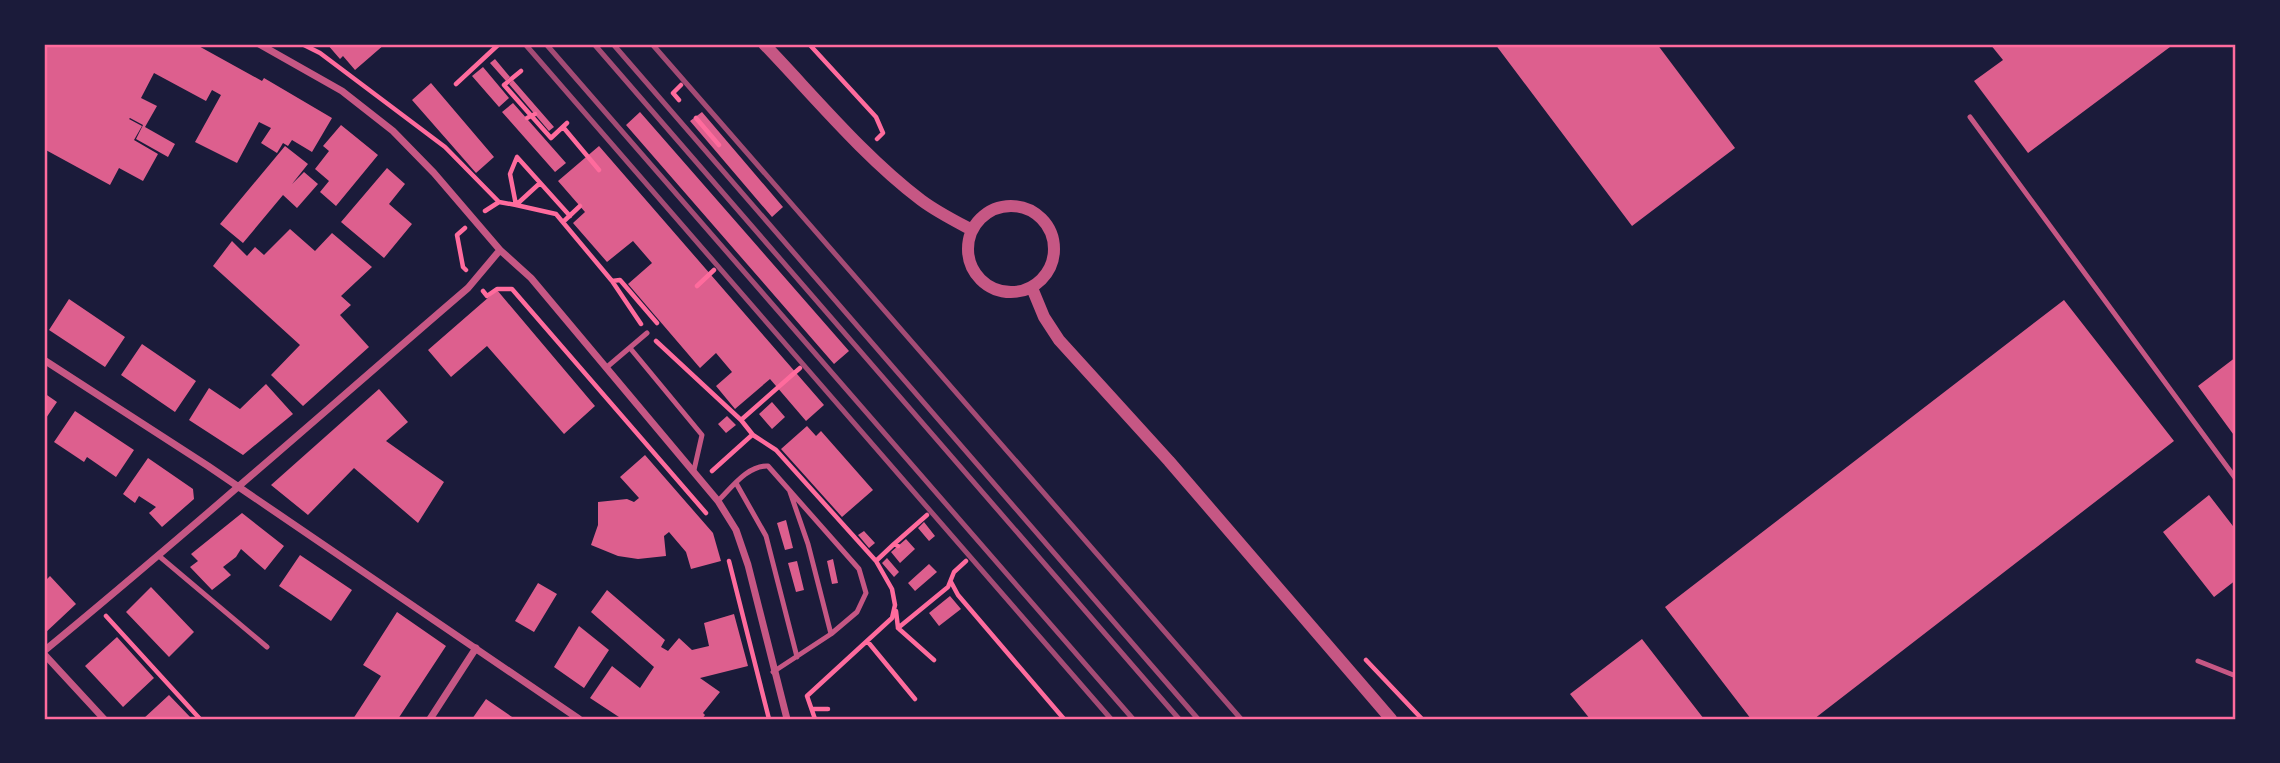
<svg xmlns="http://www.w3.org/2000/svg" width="2280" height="763" font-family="'PT Serif',serif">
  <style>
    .building { fill: #dd5f8e }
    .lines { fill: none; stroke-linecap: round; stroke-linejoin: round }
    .path { stroke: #ff6b9d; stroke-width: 4.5 }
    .service { stroke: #c65784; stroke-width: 5 }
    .minor { stroke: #c65784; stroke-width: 7 }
    .tertiary { stroke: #c65784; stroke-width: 12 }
    .rail { stroke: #a44b75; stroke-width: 5 }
    .neatline { fill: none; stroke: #ff6b9d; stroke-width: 2.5 }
  </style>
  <rect width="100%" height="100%" fill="#1b1b3a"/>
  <path class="building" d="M44 44H195L262 81 264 78 332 118 312 152 292 140 288 146 283 143 277 153 261 143 271 128 259 122 237 163 195 142 221 95 212 90 206 101 154 73 141 98 157 106 145 127 175 144 168 157 136 139 143 125 130 118 129 119 142 126 134 140 158 154 143 181 119 168 110 185 44 149Z
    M327 44H385L355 70 343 56 340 59Z
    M1495 44H1657L1735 148 1632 226Z
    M1990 44H2174L2028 153 1974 81 2003 60Z
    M495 59 510 77 506 81 490 63Z
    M483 67 509 98 499 107 472 76Z
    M513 80 554 127 549 131 509 84Z
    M431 83 494 157 476 173 412 100Z
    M513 103 566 163 555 172 502 112Z
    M640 112 849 351 834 364 626 125Z
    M702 112 783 207 772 217 690 121Z
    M341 125 378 155 336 206 320 192 329 181 315 169 329 151 323 146Z
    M285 146 308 164 292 184 304 172 318 184 297 208 283 195 243 243 220 224Z
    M599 146 824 405 806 421 770 379 735 409 716 386 732 372 716 353 700 368 628 284 652 263 633 241 607 262 573 223 585 212 558 181Z
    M387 168 405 184 389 204 412 224 384 258 341 222Z
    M290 229 315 251 332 233 372 267 341 296 351 305 340 315 369 347 303 406 271 375 300 345 213 266 232 241 247 256 255 247 264 255Z
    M497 290 595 406 564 434 487 346 451 377 428 350Z
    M69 299 125 337 105 367 49 330Z
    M2064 300 2174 441 1814 719H1751L1665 607Z
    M142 344 196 381 175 412 121 375Z
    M2236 357V438L2198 386Z
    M266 384 293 414 243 455 189 420 209 388 240 409Z
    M379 389 408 422 386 441 444 482 418 523 354 468 308 515 271 485Z
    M44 393 57 402 44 421Z
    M772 402 785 417 772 429 759 414Z
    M75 411 134 450 116 477 87 457 84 462 54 442Z
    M727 416 736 425 726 433 718 424Z
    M807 426 816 436 821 431 873 490 842 517 781 449Z
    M645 455 713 533 721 561 691 569 686 552 669 532 664 536 666 556 638 559 618 556 591 545 598 525V502L627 499 634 502 639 498 620 477Z
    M148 458 193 489 194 499 162 527 149 513 156 507 139 496 135 503 123 494Z
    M2209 495 2236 530V580L2214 597 2163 532Z
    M242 513 284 546 265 570 241 549 236 557 223 567 231 575 212 590 190 567 198 561 191 554Z
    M786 520 793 548 785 550 777 523Z
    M924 522 935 536 929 541 918 528Z
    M864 531 875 543 869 548 858 535Z
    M906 539 915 549 900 563 891 552Z
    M300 555 352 590 331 621 279 586Z
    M887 558 899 572 894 577 882 563Z
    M833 559 838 583 832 584 827 561Z
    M797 561 804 590 796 592 788 563Z
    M929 564 937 572 915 591 908 583Z
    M50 576 76 604 44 634V582Z
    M538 583 557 594 534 632 515 621Z
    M151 587 194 632 169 657 126 612Z
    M607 590 665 640 661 647 668 651 679 638 692 650 709 646 704 623 734 614 748 666 700 678 720 692 703 713 705 715 702 719H622L590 698 612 666 640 688 654 667 591 612Z
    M950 596 961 609 939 626 929 613Z
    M397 612 446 646 398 719H353L381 676 363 665Z
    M579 626 609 650 584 688 554 667Z
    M117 637 154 678 123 707 85 666Z
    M1642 639 1704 719H1590L1570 694Z
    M169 695 192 719H143Z
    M486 699 515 719H472Z"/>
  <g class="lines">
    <path class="path" d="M302 44 320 53 445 147 499 202 516 205 540 183
      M809 44 876 117 883 133 877 139
      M521 71 504 85 551 138 567 123
      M456 84 498 45
      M679 100 673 93 681 85
      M527 118 535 114
      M696 118 719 145
      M563 127 599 170
      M485 211 499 202
      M570 216 517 157 510 174 516 205 556 214 612 281 641 324
      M563 222 580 206
      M465 228 457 235 463 267 466 270
      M612 281 620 280 657 323
      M697 286 714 270
      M483 291 487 296 497 289H512L706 513
      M656 341 741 420 753 435 776 450 876 561 892 589 895 605 892 618 807 696 815 719
      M741 420 800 368
      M712 471 752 435
      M894 544 927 515
      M729 561 769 719
      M876 561 894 544 898 546
      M951 582 958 595 1064 719
      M896 611 898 628 934 660
      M106 616 200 719
      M898 628 948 587 954 572 966 561
      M868 642 915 699
      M1366 660 1422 719
      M812 709H828"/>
    <path class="service" d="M1970 117 2236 479
      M630 348 702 435 694 470
      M607 367 647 333
      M736 483 766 536 797 657
      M790 492 808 544 831 634
      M718 501C732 487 748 465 768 466L859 569 866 593 857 612 831 634 773 672
      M159 556 267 647
      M2198 661 2236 676"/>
    <path class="minor" d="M259 44 342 91 393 131 434 173 500 250 531 278 718 501 736 530 748 565 787 719
      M44 360 208 466 579 719
      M44 651C188 533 327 409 468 288L500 250
      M44 654 104 719
      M430 719 476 648"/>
    <path class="tertiary" d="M764 44C813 95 864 157 921 200 937 212 955 221 972 230
      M968 249a43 43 0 1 1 86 0a43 43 0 1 1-86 0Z
      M1032 288 1044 317 1059 340 1169 461 1391 719"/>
    <path class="rail" d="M525 44 1111 719
      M546 44 1133 719
      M594 44 1179 719
      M613 44 1198 719
      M652 44 1241 719"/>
  </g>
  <rect width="2280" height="763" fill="none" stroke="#1b1b3a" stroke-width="91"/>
  <rect x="46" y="46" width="2188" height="672" class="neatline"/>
</svg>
